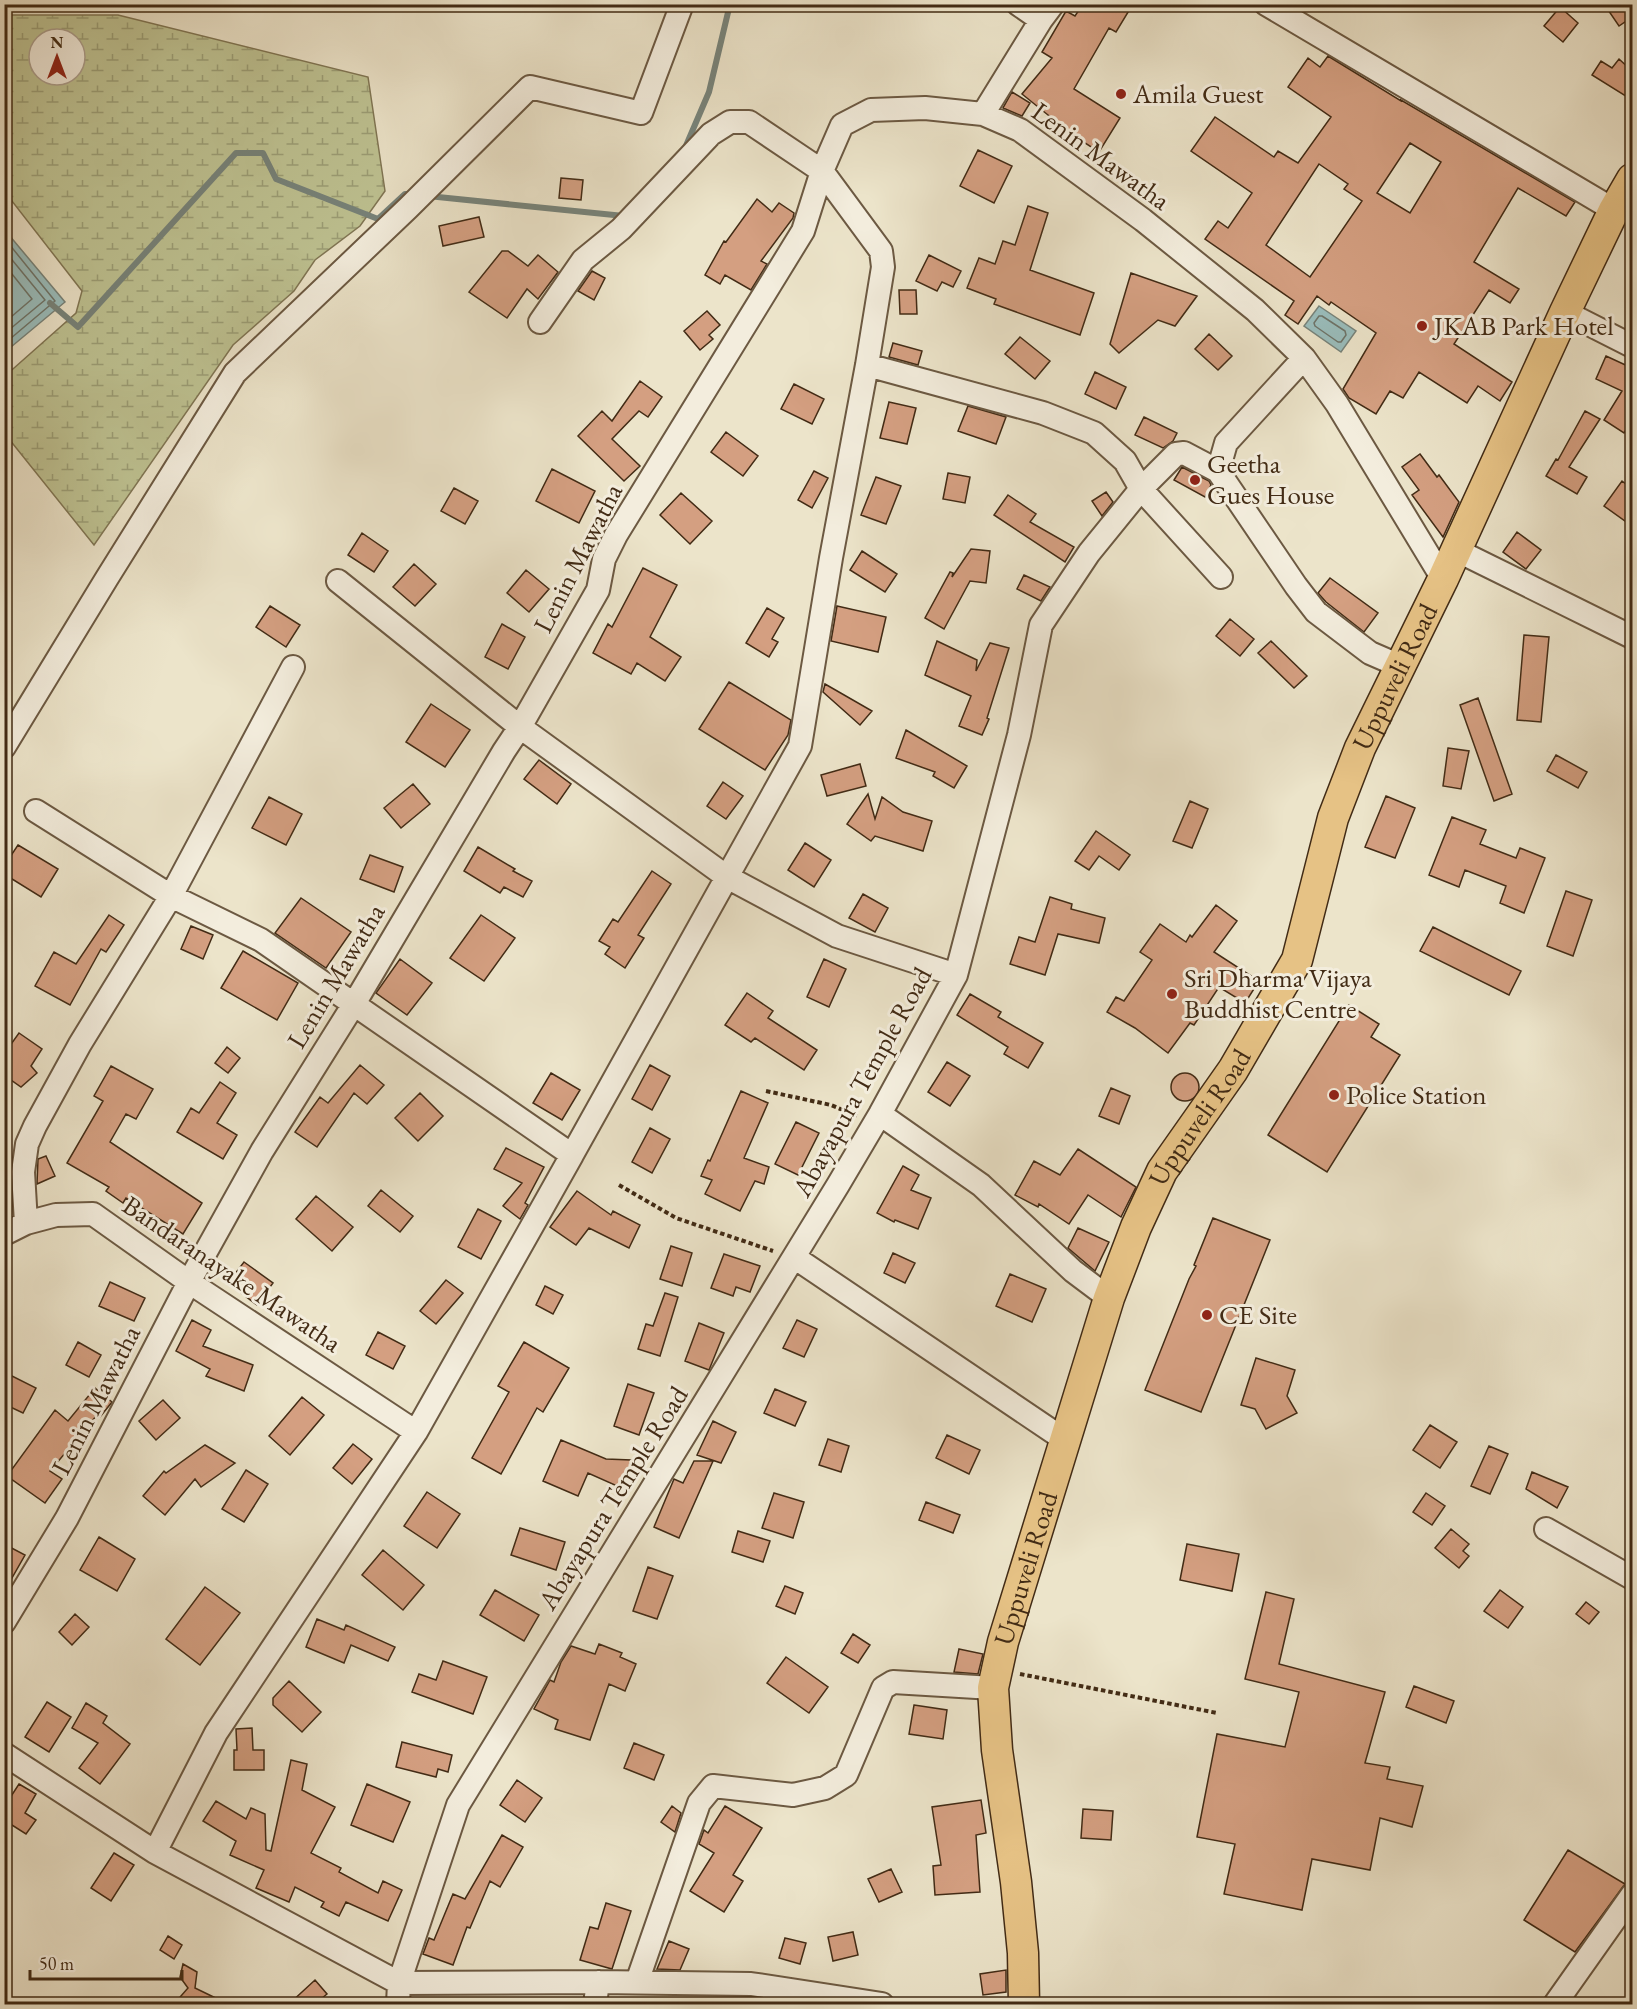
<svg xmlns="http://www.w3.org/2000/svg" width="1637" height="2009" font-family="'EB Garamond',serif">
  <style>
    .wetland { fill: url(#wetland-marsh); stroke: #807654; stroke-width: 1.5; fill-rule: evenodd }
    .water { fill: #9abebd; stroke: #77837a; stroke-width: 1.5 }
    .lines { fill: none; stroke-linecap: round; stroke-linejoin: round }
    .shore { stroke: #6e7469; stroke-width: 1.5 }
    .stream { stroke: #77837a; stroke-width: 6 }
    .building { fill: #d49f81; stroke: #422b15; stroke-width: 1.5; fill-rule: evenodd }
    .minor-casing { stroke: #6c5942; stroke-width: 26 }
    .major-casing { stroke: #422b15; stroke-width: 33 }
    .path { stroke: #422b15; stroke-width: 4; stroke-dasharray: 4.5 3; stroke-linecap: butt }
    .minor { stroke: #f3eddd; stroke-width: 22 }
    .major { stroke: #e6c285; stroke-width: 30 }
    .poi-dot { fill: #8f2418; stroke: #f3eddd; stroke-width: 2 }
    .labels { text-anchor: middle; stroke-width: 6; stroke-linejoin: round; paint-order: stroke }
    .poi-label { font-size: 27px; fill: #422b15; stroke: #f3eddd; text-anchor: start }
    .street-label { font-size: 27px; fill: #422b15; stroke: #f3eddd }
  </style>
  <defs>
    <pattern id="wetland-marsh" width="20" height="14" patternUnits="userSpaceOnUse" patternTransform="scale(1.5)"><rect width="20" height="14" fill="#bec292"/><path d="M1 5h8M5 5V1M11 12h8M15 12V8" fill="none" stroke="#9c9e76"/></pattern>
  </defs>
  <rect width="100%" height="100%" fill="#ece4ca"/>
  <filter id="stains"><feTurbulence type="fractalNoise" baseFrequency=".00333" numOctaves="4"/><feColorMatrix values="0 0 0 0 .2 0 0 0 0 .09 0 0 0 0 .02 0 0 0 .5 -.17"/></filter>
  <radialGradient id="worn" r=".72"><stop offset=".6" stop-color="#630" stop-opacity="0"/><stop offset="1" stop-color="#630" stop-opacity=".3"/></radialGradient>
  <path class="wetland" d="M5 15H118L368 77 385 191 360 226 315 260 294 291 233 345 94 545 5 434V376L76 313 82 291 12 201 5 207ZM39 39H75V75H39Z"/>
  <path class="water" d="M9 235 65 302 5 352 4 238Z
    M1319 306 1356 331 1341 352 1304 326Z"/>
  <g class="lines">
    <path class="shore" d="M4 242 9 244 55 301 4 344
      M4 250 45 300 4 334
      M4 264 32 299 4 323
      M1319 316H1322L1345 331 1346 335 1341 342H1338L1315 326 1314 323Z"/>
    <path class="stream" d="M685 148 709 92 730 4
      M428 196 624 216
      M50 303 78 327 236 153H263L276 179 378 219 405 194H412"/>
  </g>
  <path class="building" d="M1083 4H1133L1116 32 1109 28 1074 89 1120 118 1099 152 1074 136 1022 94 1052 58 1042 52 1066 11 1075 16Z
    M1604 4H1632V17L1619 26Z
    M1560 7 1578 23 1563 42 1544 26Z
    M1328 56 1401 101V100L1575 202 1566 216 1518 188 1474 262 1519 289 1510 303 1489 290 1454 344 1512 382 1500 401 1478 386 1467 403 1419 372 1403 398 1390 391 1376 414 1349 398 1343 389 1376 333 1331 302 1329 305 1317 296 1298 324 1285 315 1294 301 1205 239 1218 221 1228 228 1252 193 1191 151 1215 117 1274 157 1278 151 1298 163 1331 117 1288 87 1308 58 1320 67ZM1410 143 1441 162 1410 213 1377 193ZM1319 164 1348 184 1344 189 1362 201 1310 277 1266 245Z
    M1619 59 1632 71V100L1592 75 1601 61 1612 68Z
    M1012 92 1030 103 1022 116 1003 108Z
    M978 150 1012 166 994 203 960 186Z
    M561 178 583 180 581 200 559 198Z
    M757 199 772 212 779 203 794 213 793 218 761 261 767 264 751 290 725 275 720 284 705 275 724 241 726 242Z
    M1028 206 1048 213 1030 270 1094 293 1080 335 994 304 996 299 967 288 979 258 995 264 1003 241 1015 245Z
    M479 217 484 237 443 246 439 226Z
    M502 251H508L528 266 538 255 558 272 538 299 527 289 507 318 469 292Z
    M929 255 961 271 953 287 942 282 937 291 916 281Z
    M592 271 605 278 594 300 578 291Z
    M1131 273 1197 296 1175 326 1158 320 1119 353 1110 344Z
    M899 290H916L917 314H900Z
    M707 311 720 325 709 335 713 339 700 350 684 331Z
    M1209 334 1232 356 1218 370 1195 349Z
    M1020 337 1050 361 1035 379 1005 354Z
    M893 343 922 351 918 365 889 357Z
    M1606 356 1632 368V420L1624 433 1604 420 1622 391 1596 379Z
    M1095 372 1126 387 1116 409 1085 394Z
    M640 381 662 397 648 417 639 411 612 439 640 466 624 481 578 436 602 411 612 421Z
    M794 384 824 399 812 424 781 409Z
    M889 402 916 408 907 444 880 438Z
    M968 406 1006 417 996 444 958 431Z
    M1585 411 1600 419 1569 467 1587 477 1577 494 1546 476 1556 459 1558 460Z
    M1144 417 1177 433 1173 441 1163 448 1135 435Z
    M726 432 758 456 743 476 711 452Z
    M1420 454 1437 477 1439 475 1459 502 1443 537 1412 495 1419 490 1402 467Z
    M1182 467 1209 481 1211 485 1205 497 1174 480Z
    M552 469 595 491 579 523 536 501Z
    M814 471 828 478 812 508 798 500Z
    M948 473 970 477 965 503 943 499Z
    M876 477 901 486 886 524 861 515Z
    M1622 481 1632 489V526L1604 506Z
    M454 488 478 501 465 524 441 511Z
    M1106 492 1113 502 1102 516 1092 501Z
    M681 493 712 521 690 544 660 515Z
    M1008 495 1036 514 1030 522 1074 547 1065 562 994 515Z
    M1517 532 1541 550 1526 569 1503 552Z
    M362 533 388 551 374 572 348 555Z
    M971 549 990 551 986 583 970 581 944 629 925 618 950 572 953 573 952 577Z
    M862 551 897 574 885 592 850 570Z
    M414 564 436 584 415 606 393 587Z
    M643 568 677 585 650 637 681 657 665 681 637 663 631 674 593 653 608 624 612 627Z
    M526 570 549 589 529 612 507 593Z
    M1024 575 1050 587 1041 601 1017 589Z
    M1330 578 1378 613 1364 632 1326 602 1318 593Z
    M270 606 300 625 286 647 256 627Z
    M837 606 886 617 878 652 831 641Z
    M767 608 784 618 772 639 778 642 769 657 746 643Z
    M1230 619 1254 639 1240 656 1216 636Z
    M502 624 525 637 508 669 485 657Z
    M1524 635 1549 637 1541 722 1517 720Z
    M937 641 977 660 976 671 990 643 1009 648 987 718 989 719 982 735 959 726 971 696 925 675Z
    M1271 641 1307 676 1294 688 1258 653Z
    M729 682 791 720 788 735 765 770 699 729Z
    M825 684 872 711 860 725 823 692Z
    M1478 698 1512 794 1494 801 1460 705Z
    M431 704 470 730 445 767 406 742Z
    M906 730 967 766 954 788 933 776 935 772 896 758Z
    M1448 748 1469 751 1461 789 1443 786Z
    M1556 755 1587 772 1578 788 1547 771Z
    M539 760 571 784 557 804 524 779Z
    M860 764 866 786 827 796 821 775Z
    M723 782 743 796 726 819 707 806Z
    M413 784 430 804 401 828 384 808Z
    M868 794 875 819 882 797 903 812 932 821 923 851 875 836 871 841 847 824Z
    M1386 796 1415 808 1395 858 1365 847Z
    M269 797 302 814 286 845 252 828Z
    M1190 801 1208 809 1192 848 1173 841Z
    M1452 817 1486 830 1480 844 1516 858 1520 848 1545 858 1524 913 1500 903 1506 886 1465 870 1459 887 1429 875Z
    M1096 831 1130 855 1119 870 1099 856 1089 870 1075 861Z
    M805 843 831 860 814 887 788 870Z
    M18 845 58 869 41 897 4 874V866Z
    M478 847 515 869 513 871 532 881 523 897 504 887 500 893 464 871Z
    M370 855 403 867 394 892 360 879Z
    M652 871 671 884 638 935 644 938 625 968 605 954 610 947 599 941 613 919 618 922Z
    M1566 891 1592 900 1573 956 1547 946Z
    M863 894 888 908 875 932 849 918Z
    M1050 897 1072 904 1071 909 1105 918 1099 943 1058 934 1045 975 1010 964 1019 937 1035 942Z
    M301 898 351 932 326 968 275 933Z
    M1216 905 1237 921 1214 952 1259 981 1245 1003 1219 987 1194 1025 1190 1023 1168 1053 1135 1028 1107 1012 1116 997 1124 1001 1152 960 1140 952 1160 924 1186 942 1190 935 1192 937Z
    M109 915 124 925 106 952 101 949 70 1005 35 986 54 952 76 964Z
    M481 915 515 938 484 981 450 958Z
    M191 926 213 935 203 959 181 949Z
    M1433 927 1521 971 1509 995 1420 951Z
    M243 951 298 983 277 1020 221 988Z
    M400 959 432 983 407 1015 376 993Z
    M824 959 846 969 829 1007 807 997Z
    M747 993 773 1011 768 1018 817 1050 804 1070 755 1038 751 1042 725 1025Z
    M970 994 1001 1012 998 1017 1043 1043 1028 1068 1004 1054 1008 1047 957 1015Z
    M1349 1005 1379 1024 1371 1037 1400 1055 1327 1172 1268 1135Z
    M19 1033 42 1049 31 1066 37 1073 21 1087 4 1075V1054Z
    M227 1047 240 1058 228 1073 215 1063Z
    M947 1062 970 1076 950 1106 928 1092Z
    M360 1065 384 1085 367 1104 354 1093 317 1147 295 1132 320 1097 328 1103Z
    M650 1065 670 1076 652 1110 632 1099Z
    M111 1066 153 1089 136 1119 126 1114 110 1142 202 1203 183 1234 126 1198 123 1203 106 1191 109 1187 67 1163 103 1101 94 1096Z
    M1171 1087a14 14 0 1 1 28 0a14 14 0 1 1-28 0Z
    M551 1073 580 1090 562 1120 533 1103Z
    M220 1082 236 1093 217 1123 237 1135 223 1159 177 1132 191 1108 199 1113Z
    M1111 1088 1130 1096 1119 1124 1099 1116Z
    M741 1091 768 1103 744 1158 769 1167 764 1184 755 1181 740 1211 705 1194 712 1180 701 1176 708 1160 710 1161Z
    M420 1093 443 1116 418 1141 395 1118Z
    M796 1122 819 1133 798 1175 775 1164Z
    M650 1128 670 1139 652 1173 632 1162Z
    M506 1148 544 1167 525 1203 528 1205 520 1219 503 1206 522 1183 494 1169Z
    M1078 1149 1136 1187 1121 1217 1088 1195 1069 1224 1039 1204 1038 1207 1015 1195 1034 1161 1060 1175Z
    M46 1156 55 1176 37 1184 38 1159Z
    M903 1166 919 1175 911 1190 931 1198 918 1229 895 1220 894 1222 877 1213Z
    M381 1190 413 1216 400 1232 368 1206Z
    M577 1191 611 1215 613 1211 640 1225 629 1248 589 1228 576 1245 550 1227Z
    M316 1196 353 1227 332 1251 296 1219Z
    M478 1209 501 1221 481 1259 458 1247Z
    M1213 1218 1270 1240 1201 1412 1145 1390 1189 1279 1196 1266 1194 1265Z
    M1078 1228 1109 1242 1095 1271 1068 1248Z
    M671 1246 692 1253 682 1286 660 1279Z
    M893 1253 915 1263 905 1283 884 1273Z
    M724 1254 760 1266 750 1292 736 1287 733 1296 711 1288Z
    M244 1262 273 1283 257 1305 228 1283Z
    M1010 1274 1046 1289 1032 1322 996 1306Z
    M446 1280 463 1293 436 1324 420 1311Z
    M110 1282 145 1298 134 1321 99 1306Z
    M545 1286 563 1295 553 1314 536 1305Z
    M665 1293 678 1297 660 1356 638 1349 646 1324 653 1326Z
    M192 1320 211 1330 203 1346 253 1365 244 1391 206 1376 210 1369 176 1351Z
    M797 1320 817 1329 804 1357 783 1348Z
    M699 1323 724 1333 709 1370 685 1361Z
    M378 1332 405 1346 393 1369 366 1355Z
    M78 1342 101 1355 89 1377 66 1365Z
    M524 1342 569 1368 543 1412 537 1408 501 1474 472 1458 509 1392 498 1386Z
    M1256 1358 1295 1370 1287 1396 1297 1413 1266 1429 1255 1409 1241 1405Z
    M4 1372 36 1388 23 1413 4 1404Z
    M628 1384 654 1393 639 1435 614 1426Z
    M95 1388 112 1402 100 1417 97 1415 50 1471 62 1479 45 1503 7 1476 55 1410 68 1421Z
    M775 1389 806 1402 795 1426 764 1413Z
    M302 1397 324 1415 290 1455 269 1436Z
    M163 1400 180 1418 156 1440 139 1421Z
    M713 1421 736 1432 721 1463 697 1455Z
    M1430 1425 1457 1442 1440 1468 1413 1450Z
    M947 1435 980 1450 969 1474 936 1458Z
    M828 1439 849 1446 841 1472 819 1465Z
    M561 1440 606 1459 631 1460 626 1490 588 1473 578 1496 543 1481Z
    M353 1444 372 1459 352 1484 333 1468Z
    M205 1445 235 1463 201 1487 195 1479 165 1515 143 1496 164 1471 166 1473Z
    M1489 1446 1508 1454 1490 1494 1471 1486Z
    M694 1461H713L679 1538 654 1527 674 1479 683 1483Z
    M246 1470 268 1484 244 1522 222 1509Z
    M1532 1472 1568 1487 1557 1508 1526 1489Z
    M427 1492 460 1514 437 1548 404 1526Z
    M774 1493 804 1502 793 1538 762 1528Z
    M1426 1493 1445 1506 1432 1525 1413 1512Z
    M926 1502 960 1515 953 1533 919 1520Z
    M520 1528 565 1542 556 1570 511 1555Z
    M1451 1529 1469 1544 1463 1551 1469 1556 1459 1568 1435 1548Z
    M738 1531 770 1541 763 1562 732 1552Z
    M99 1537 135 1559 117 1591 80 1570Z
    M4 1544 25 1555 4 1592Z
    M1187 1544 1239 1554 1232 1591 1180 1580Z
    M383 1550 424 1585 403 1610 362 1575Z
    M648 1567 673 1576 657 1619 633 1611Z
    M785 1586 803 1593 795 1614 776 1606Z
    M205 1587 240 1613 200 1665 166 1639Z
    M495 1590 539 1615 524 1641 480 1615Z
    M1500 1590 1523 1607 1508 1628 1484 1611Z
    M1266 1592 1294 1599 1279 1664 1385 1692 1365 1763 1390 1767 1387 1779 1423 1786 1412 1827 1380 1818 1370 1870 1312 1859 1302 1910 1224 1894 1235 1844 1197 1837 1217 1734 1285 1747 1299 1692 1245 1679Z
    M1586 1602 1599 1612 1589 1624 1576 1614Z
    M75 1614 89 1627 72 1645 59 1632Z
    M317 1619 344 1630 346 1625 395 1647 388 1661 351 1645 344 1663 306 1647Z
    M853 1634 870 1645 858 1663 841 1653Z
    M599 1644 622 1653 620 1657 636 1664 625 1691 609 1684 590 1740 555 1729 558 1720 534 1709 550 1680 554 1682 561 1662 571 1646 595 1654Z
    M959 1649 983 1654 978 1674 954 1672Z
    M786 1657 828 1687 809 1713 767 1683Z
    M443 1661 487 1677 473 1714 412 1692 419 1674 436 1680Z
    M289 1681 321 1712 302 1732 273 1705V1698Z
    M1414 1686 1454 1701 1446 1723 1406 1707Z
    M47 1702 71 1717 49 1752 25 1737Z
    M86 1703 107 1716 103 1723 130 1744 100 1784 79 1768 98 1743 72 1728Z
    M914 1705 947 1710 943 1739 909 1734Z
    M252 1728 253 1750H264V1770H234V1750H237L236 1729Z
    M402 1742 452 1755 448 1772 438 1769 436 1777 396 1767Z
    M634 1743 664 1755 654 1780 624 1768Z
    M291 1760 307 1764 302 1790 335 1807 311 1853 341 1868 339 1872 378 1893 383 1881 402 1890 388 1921 346 1902 339 1916 321 1907 324 1902 295 1887 289 1902 256 1888 264 1870 230 1855 236 1841 203 1821 216 1801 246 1819 251 1808 265 1814 266 1850 271 1851Z
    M517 1780 542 1798 525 1822 500 1805Z
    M19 1784 36 1794 25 1813 36 1820 26 1834 4 1820V1807Z
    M367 1784 410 1802 393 1842 351 1825Z
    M981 1800 986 1833 976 1835 980 1892 935 1895 933 1866 941 1865 932 1807Z
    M672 1806 681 1813 675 1832 661 1822Z
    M725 1806 762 1828 733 1875 743 1881 724 1912 690 1891 714 1853 699 1844 704 1830 708 1833Z
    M1083 1809 1113 1811 1111 1840 1081 1838Z
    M502 1835 523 1847 500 1887 490 1881 470 1928 467 1927 453 1965 423 1954 429 1938 434 1940 453 1894 465 1899Z
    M1568 1850 1625 1884 1575 1952 1524 1920Z
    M114 1853 134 1865 111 1901 91 1888Z
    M891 1869 902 1892 879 1902 868 1879Z
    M606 1903 631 1911 612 1969 580 1960 590 1927 598 1929Z
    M853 1932 858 1955 833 1961 828 1937Z
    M168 1936 182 1945 174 1959 160 1950Z
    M785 1938 806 1943 800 1964 779 1958Z
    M669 1941 689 1949 680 1970 657 1969Z
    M183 1964 197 1972 195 1988 228 2004H174L188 1988 180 1977Z
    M1006 1970V1992L983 1995 980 1974Z
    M315 1980 327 1994 315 2004H289Z"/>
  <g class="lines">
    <g class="minor-casing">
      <path id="minor" d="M1018 4 1041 20
        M1266 4 1614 210
        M983 114 1041 20 1053 4
        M1565 312 1632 346
        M867 365 1043 413 1094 433 1125 461 1141 489 1221 577
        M1218 471 1226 443 1304 358
        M1456 550 1632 637
        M338 581 520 727 727 877 837 936 956 975
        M4 747 107 578 235 373 408 208 530 87 641 113 682 4
        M36 811 171 896 261 940 572 1155 800 746 831 558 867 365 883 267 881 251 822 171 749 122H730L711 134 621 229 583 260 540 322
        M880 1114 981 1185 1073 1271 1109 1298
        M26 1223 23 1172 27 1144 35 1126 80 1044 171 896 293 667
        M4 1234 26 1223 56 1215 93 1214 189 1282 416 1432
        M794 1257 1065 1440
        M1546 1529 1632 1578
        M4 1622 67 1518 189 1282 262 1151 354 1004 504 751 520 727 598 590 604 559 616 535 803 231 822 171 842 125 871 110 925 108 983 114 1020 130 1143 220 1255 310 1304 358 1337 404 1443 579
        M4 1754 155 1852 399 1983 598 1982 751 1984 882 2004
        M155 1852 216 1733 416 1432 572 1155
        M637 1982 699 1803 713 1786 793 1795 825 1788 846 1775 883 1688 893 1682 993 1688
        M398 2004 399 1983 458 1805 838 1185 880 1114 956 975 1019 735 1041 625 1089 553 1141 489 1176 454 1184 453 1218 471 1296 586 1316 612 1370 653 1400 666
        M595 2004 598 1982
        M1555 2004 1632 1895"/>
    </g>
    <g class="major-casing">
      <g id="major">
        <path id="s1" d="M1024 2004 1023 1953 1016 1882 997 1750 993 1688 1003 1642 1109 1298 1136 1227 1162 1171 1233 1070 1297 960 1333 818 1360 748 1443 579 1565 312 1614 210 1632 179"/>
      </g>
    </g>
    <path class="path" d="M766 1091 831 1105 857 1116
      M619 1185 676 1218 773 1251
      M1020 1674 1217 1713"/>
    <use href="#minor" class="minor"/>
    <use href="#major" class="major"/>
  </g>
  <g class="poi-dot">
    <circle cx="1121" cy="94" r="6"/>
    <circle cx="1422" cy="326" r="6"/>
    <circle cx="1195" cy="480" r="6"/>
    <circle cx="1172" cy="994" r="6"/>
    <circle cx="1334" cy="1095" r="6"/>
    <circle cx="1207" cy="1315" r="6"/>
  </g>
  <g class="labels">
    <g class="poi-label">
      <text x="1133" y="103">Amila Guest</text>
      <text x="1434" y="335">JKAB Park Hotel</text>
      <text x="1207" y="473">Geetha<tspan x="1207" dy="31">Gues House</tspan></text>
      <text x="1184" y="987">Sri Dharma Vijaya<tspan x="1184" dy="31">Buddhist Centre</tspan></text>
      <text x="1346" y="1104">Police Station</text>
      <text x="1219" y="1324">CE Site</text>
    </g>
    <g class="street-label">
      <text transform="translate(1101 156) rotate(36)" y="9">Lenin Mawatha</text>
      <text transform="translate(578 558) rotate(-63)" y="9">Lenin Mawatha</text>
      <text dy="9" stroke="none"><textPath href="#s1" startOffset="1414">Uppuveli Road</textPath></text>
      <text transform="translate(336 976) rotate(-59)" y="9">Lenin Mawatha</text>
      <text transform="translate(862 1082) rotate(-61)" y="9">Abayapura Temple Road</text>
      <text dy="9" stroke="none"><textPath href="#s1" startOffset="928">Uppuveli Road</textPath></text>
      <text transform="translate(232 1274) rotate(34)" y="9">Bandaranayake Mawatha</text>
      <text transform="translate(96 1400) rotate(-63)" y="9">Lenin Mawatha</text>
      <text transform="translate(613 1498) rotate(-58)" y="9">Abayapura Temple Road</text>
      <text dy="9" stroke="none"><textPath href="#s1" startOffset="442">Uppuveli Road</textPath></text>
    </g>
  </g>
  <rect width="1637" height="2009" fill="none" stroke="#ece4ca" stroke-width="24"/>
  <rect x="6" y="6" width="1625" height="1997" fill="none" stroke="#422b15" stroke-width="3"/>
  <rect x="12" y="12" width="1613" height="1985" fill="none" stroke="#422b15" stroke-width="1.5"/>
  <g transform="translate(57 57)"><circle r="28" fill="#f3eddd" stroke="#ac9f8d" stroke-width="1.5"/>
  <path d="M0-4.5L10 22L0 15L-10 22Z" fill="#8f2418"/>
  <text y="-9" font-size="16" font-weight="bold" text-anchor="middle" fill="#422b15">N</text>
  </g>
  <path d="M30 1970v9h152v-9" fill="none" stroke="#422b15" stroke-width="3"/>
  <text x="39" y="1970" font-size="18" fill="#422b15" stroke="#f3eddd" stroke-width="4.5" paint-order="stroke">50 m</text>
  <rect width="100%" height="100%" filter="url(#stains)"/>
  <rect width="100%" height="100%" fill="url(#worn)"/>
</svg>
